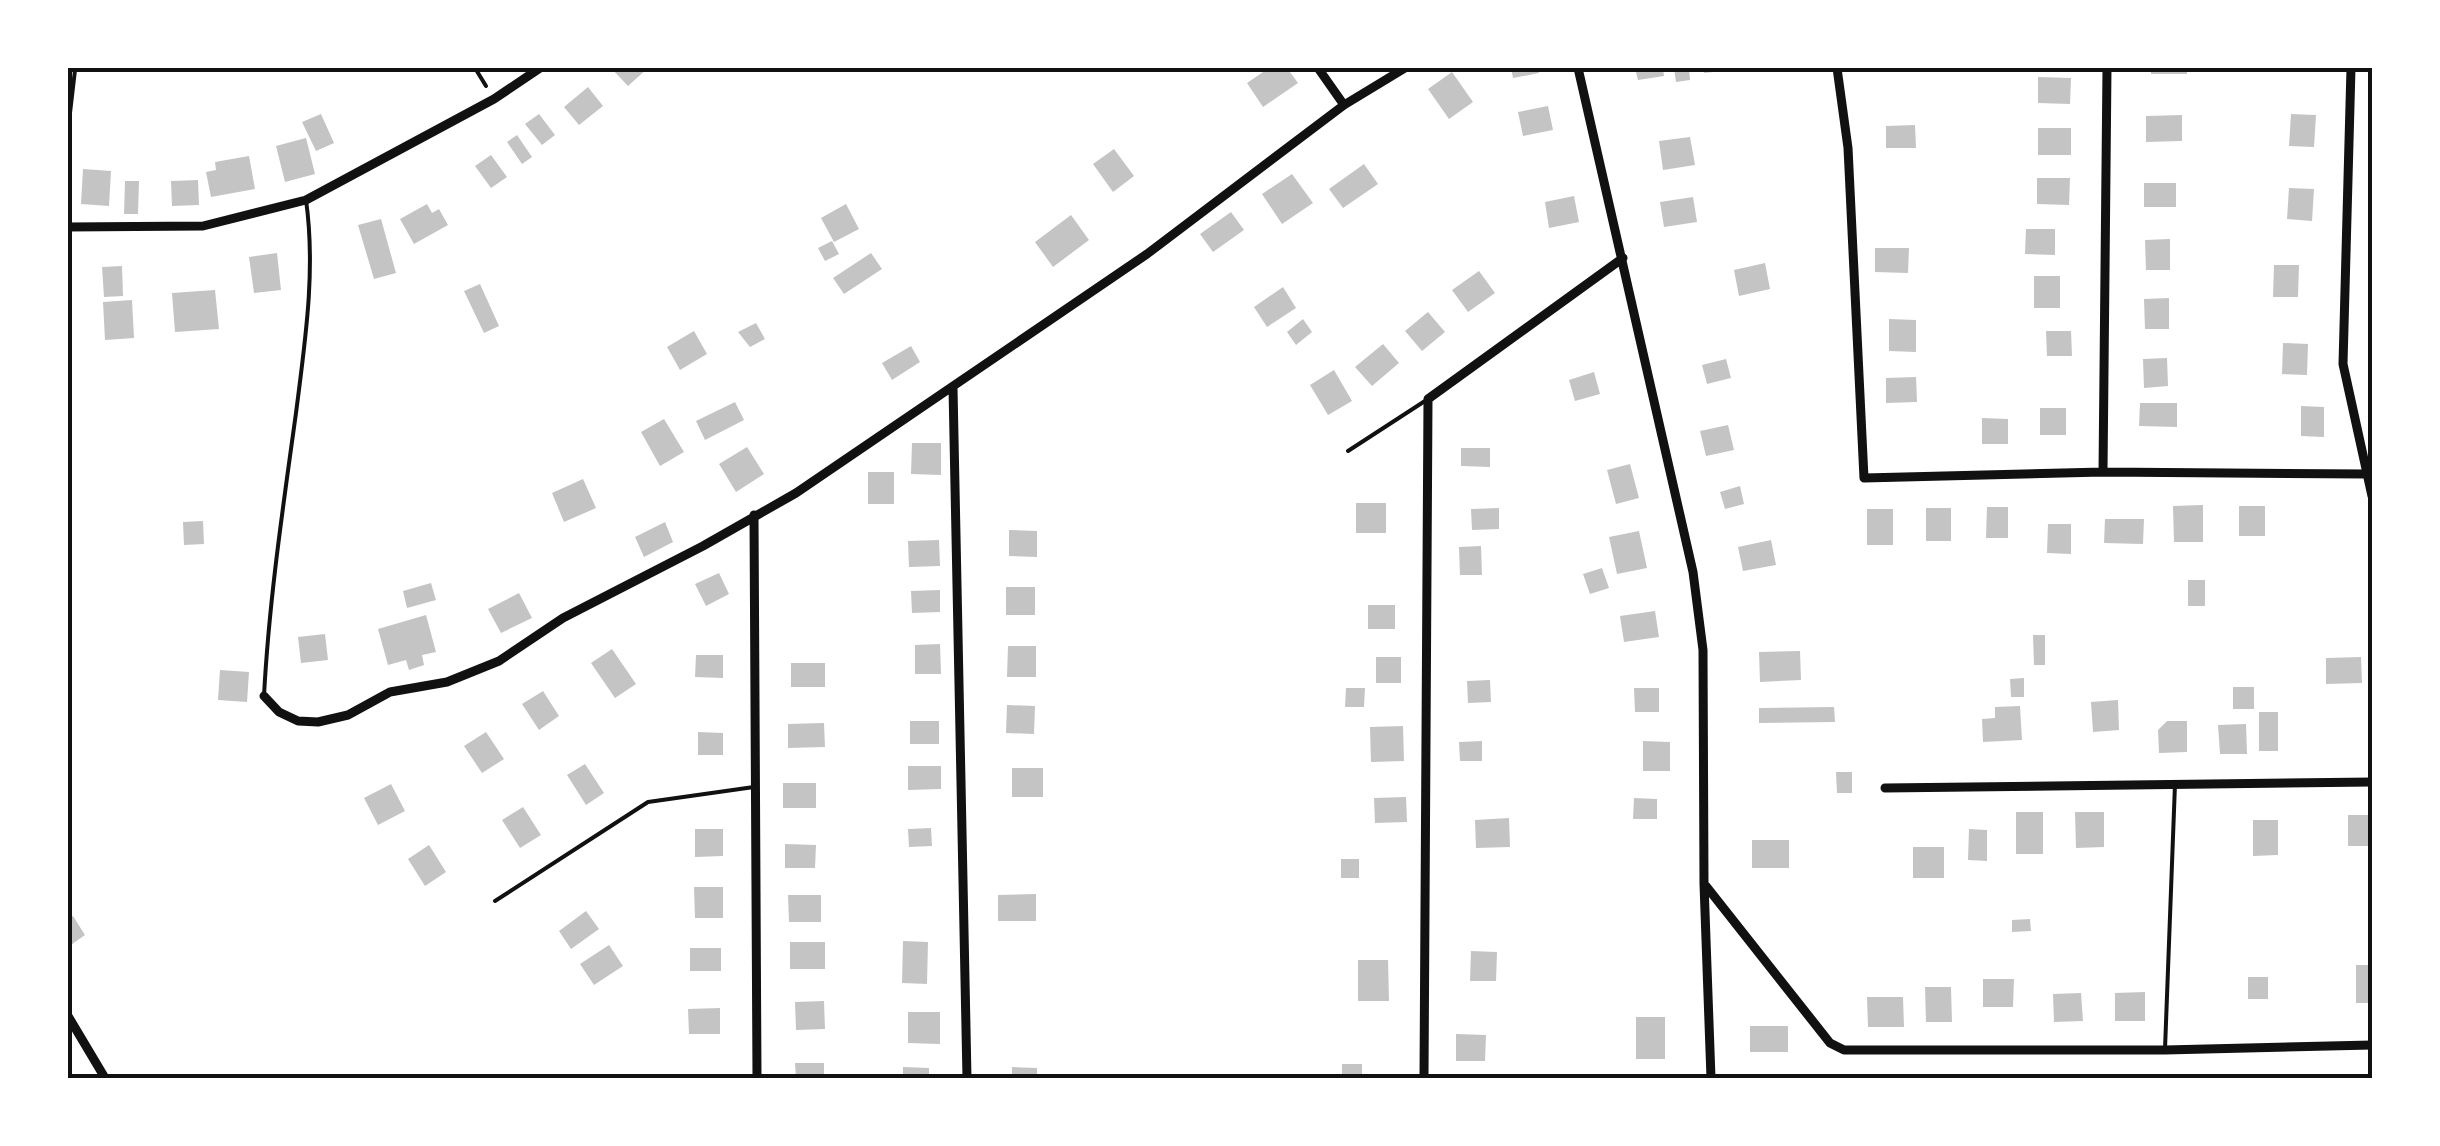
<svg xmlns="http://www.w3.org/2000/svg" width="2440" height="1146" font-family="'Nunito Sans',sans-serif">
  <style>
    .building { fill: #c4c4c4 }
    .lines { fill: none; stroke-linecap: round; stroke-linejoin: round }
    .path { stroke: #111; stroke-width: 4 }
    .service { stroke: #111; stroke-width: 4 }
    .minor { stroke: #111; stroke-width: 9 }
    .neatline { fill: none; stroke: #111; stroke-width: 4 }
  </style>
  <rect width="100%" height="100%" fill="#fff"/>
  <path class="building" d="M611 68H648L628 86Z
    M1269 68H1287L1298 83 1263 107 1247 83Z
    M1511 68H1538L1539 73 1513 78Z
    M1635 68H1663L1664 76 1638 80Z
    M1674 68H1689L1690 80 1676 82Z
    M1703 68H1732V70L1704 73Z
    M2151 68H2187V74H2151Z
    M1452 72 1473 102 1449 119 1428 89Z
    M2038 77 2071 78 2070 104 2038 103Z
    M588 87 603 106 579 125 564 107Z
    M1548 106 1553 130 1523 136 1518 112Z
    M321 114 334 143 316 151 302 122Z
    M539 114 555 135 542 145 525 124Z
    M2291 114 2316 115 2314 147 2289 146Z
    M2182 115V141L2146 142V116Z
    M1915 125 1916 148H1886V126Z
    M2038 128H2071V155H2038Z
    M517 135 532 157 522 164 507 142Z
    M1690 137 1695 165 1663 170 1659 141Z
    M306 138 315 174 285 182 276 146Z
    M1114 149 1134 176 1113 192 1093 164Z
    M491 155 507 177 491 188 475 166Z
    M249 156 255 189 211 197 206 172 216 170 215 162Z
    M1364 164 1378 184 1343 208 1329 189Z
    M83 169 111 171 109 206 81 204Z
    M1292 174 1313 203 1282 224 1262 194Z
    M2037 178H2070L2069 205 2037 204Z
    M198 180 199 205 172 206 171 181Z
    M125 181H139L138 214H124Z
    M2144 183H2176V207H2144Z
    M2289 188 2314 189 2312 221 2287 219Z
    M1574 196 1579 222 1549 228 1545 202Z
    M1693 197 1697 222 1664 227 1660 202Z
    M427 204 432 213 439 209 448 225 414 244 400 219Z
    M846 204 859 229 834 242 821 218Z
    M1231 212 1244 230 1213 252 1200 234Z
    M1071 215 1089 240 1053 267 1035 242Z
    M381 219 396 273 374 279 358 225Z
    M2026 229H2055V255L2025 254Z
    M2170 239V270H2146L2145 240Z
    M832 241 839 254 825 261 818 248Z
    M1875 248H1909L1908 273 1875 272Z
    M277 253 281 290 254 293 249 257Z
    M871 253 882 269 844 294 833 278Z
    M1765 263 1770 289 1739 296 1734 270Z
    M2274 265H2299L2298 297H2273Z
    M122 266 123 296 104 297 102 267Z
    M1479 271 1495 293 1468 312 1452 290Z
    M2034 276H2060V308H2034Z
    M480 284 499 326 484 333 464 291Z
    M1283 287 1296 308 1267 327 1254 307Z
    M215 290 219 329 175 332 172 293Z
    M2169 298V329H2145L2144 299Z
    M132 300 134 338 105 340 103 302Z
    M1428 312 1445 332 1422 351 1405 331Z
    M1303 319 1312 332 1296 345 1287 332Z
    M1889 319 1916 320V352L1889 351Z
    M756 323 765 339 750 347 738 332Z
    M694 331 707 354 680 370 667 347Z
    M2046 331H2071L2072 356H2047Z
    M2283 343 2308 344 2307 375 2282 374Z
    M1383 344 1399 363 1372 386 1355 367Z
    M911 346 920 362 892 380 882 363Z
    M2167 358 2168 386 2144 388 2143 359Z
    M1726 359 1731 378 1707 384 1702 365Z
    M1334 370 1352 401 1328 415 1310 385Z
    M1594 372 1600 394 1575 401 1569 380Z
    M1916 377 1917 402 1886 403V378Z
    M735 402 744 420 705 440 696 421Z
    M2140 403H2177V427L2139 426Z
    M2301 406 2324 407V437L2301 436Z
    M2040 408H2066V435H2040Z
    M1982 418 2008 419V444H1982Z
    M664 419 684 452 660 466 641 432Z
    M1728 425 1734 450 1706 456 1700 431Z
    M912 443H941V475L911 474Z
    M747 447 764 474 736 492 719 464Z
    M1461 448H1490V467L1461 466Z
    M1630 464 1639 498 1616 504 1607 470Z
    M868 472H894V504H868Z
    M583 479 596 508 564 522 552 493Z
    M1740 486 1744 504 1725 509 1720 492Z
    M1356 503H1386V533H1356Z
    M2203 505V542H2174L2173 506Z
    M2239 506H2265V536H2239Z
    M1987 507H2008V538H1986Z
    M1499 508V529L1472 530 1471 509Z
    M1926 508H1951V541H1926Z
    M1867 509H1893V545H1867Z
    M2105 519H2144L2143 544 2104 543Z
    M203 521 204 544 184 545 183 522Z
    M665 522 673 542 644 557 635 537Z
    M2048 524H2071V554L2047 553Z
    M1009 530 1037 531V557L1009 556Z
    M1639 531 1647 568 1617 574 1609 537Z
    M939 540 940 566 909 567 908 541Z
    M1771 540 1776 565 1743 571 1738 547Z
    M1481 546 1482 575H1460L1459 547Z
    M1602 568 1609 588 1590 594 1583 574Z
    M719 573 729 594 706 606 695 584Z
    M2188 580H2205V606H2188Z
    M431 583 436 600 407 608 403 591Z
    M1006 587H1035V615H1006Z
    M940 590V612L912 613 911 591Z
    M519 593 532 618 501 633 488 609Z
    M1368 605H1395V629H1368Z
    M1655 611 1659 637 1624 642 1620 616Z
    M426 615 436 652 422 655 424 665 409 670 406 660 388 665 378 629Z
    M325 634 328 660 301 663 298 637Z
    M2033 635H2045V665H2034Z
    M940 644 941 674H915V645Z
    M1008 646H1036V677H1007Z
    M612 649 636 684 615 698 591 663Z
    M1800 651 1801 680 1760 682 1759 652Z
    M696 655H723V678L695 677Z
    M1376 657H1401V683H1376Z
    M2361 657 2362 683 2326 684V658Z
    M791 663H825V687H791Z
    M220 670 249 672 247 702 218 700Z
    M2024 678V697H2011L2010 679Z
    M1490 680 1491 702 1468 703 1467 681Z
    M2233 687H2254V709H2233Z
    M1346 688H1365L1364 707H1345Z
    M1634 688H1659V712H1635Z
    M543 691 559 716 539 730 522 704Z
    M2118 700 2119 730 2093 732 2091 702Z
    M1007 705 1035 706 1034 734 1006 733Z
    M2020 706 2022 740 1983 742 1982 719 1995 718V707Z
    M1834 707 1835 722 1759 723V708Z
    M2259 712H2278V751H2259Z
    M910 721H939V744H910Z
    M2167 721H2187V752L2159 753 2158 730Z
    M824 723 825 747 788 748V724Z
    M2246 724 2247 754H2220L2218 725Z
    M1403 726 1404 761 1371 762 1370 727Z
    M486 732 504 759 482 773 464 746Z
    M698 732 723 733V755H698Z
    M1482 741V761H1460L1459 742Z
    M1643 741 1670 742V771H1643Z
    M585 764 604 793 586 805 567 775Z
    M908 766H941V789L908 790Z
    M1012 768H1043V797H1012Z
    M1836 772H1852V793H1837Z
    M783 783H816V808H783Z
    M391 784 405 811 378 825 364 798Z
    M1406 797 1407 822 1375 823 1374 798Z
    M1634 798 1657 799V819H1633Z
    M523 807 541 835 520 848 502 820Z
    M2016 812H2043V854H2016Z
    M2075 812H2104V847L2076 848Z
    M2348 815H2372V846H2348Z
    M1509 818 1510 847 1476 848 1475 820Z
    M2253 820H2278V855L2253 856Z
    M931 828 932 846 909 847 908 829Z
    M695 829H723V856L695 857Z
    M1969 829 1987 830V861L1968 860Z
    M1752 840H1789V868H1752Z
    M785 844 816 845 815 868H785Z
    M429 845 446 872 425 886 408 859Z
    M1913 847H1944V878H1913Z
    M1341 859H1359V878H1341Z
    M694 887H723V918H695Z
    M1036 894V921H998V895Z
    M788 895H821V922H789Z
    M586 911 599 929 571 949 559 931Z
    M73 916 85 935 68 947V919Z
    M2030 919 2031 931 2012 932V920Z
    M903 941 928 942 927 984 902 983Z
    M790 942H825V969H790Z
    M609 945 623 966 594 985 580 964Z
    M690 948H721V971H690Z
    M1471 951 1497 952 1496 981H1470Z
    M1358 960H1388L1389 1001H1358Z
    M2356 965H2372V1003H2356Z
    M2248 977H2268V999H2248Z
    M1983 979H2014L2013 1007H1983Z
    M1925 987H1951L1952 1022H1926Z
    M2145 992V1021H2115V993Z
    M2081 993 2083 1021 2054 1022 2053 994Z
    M1867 997H1903L1904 1027H1868Z
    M824 1001 825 1029 796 1030 795 1002Z
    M720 1008V1034H689L688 1009Z
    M908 1012H940V1044L908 1043Z
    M1636 1017H1665V1059H1636Z
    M1750 1026H1788V1052H1750Z
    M1456 1034 1486 1035 1485 1061H1456Z
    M795 1063H824V1078H796Z
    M1342 1064H1362V1078H1342Z
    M903 1067 929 1068V1078H903Z
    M1012 1067 1037 1068V1078H1012Z"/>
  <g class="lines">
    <path class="path" d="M475 68 486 86"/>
    <path class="service" d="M68 130 75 70
      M1348 451 1428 399
      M264 696C269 601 283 507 296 413 305 342 316 271 306 200
      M495 901 648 802 754 787
      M2165 1049 2175 784"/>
    <path class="minor" d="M1318 68 1344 105
      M1578 68 1693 572 1703 650 1704 884 1711 1078
      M1837 68 1848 148 1864 478 2103 472 2367 474
      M2351 68 2343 364 2372 496
      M68 227 203 226 306 200 494 99 540 68
      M953 388 967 1078
      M2103 472 2107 68
      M754 515 757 1078
      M264 696 279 712 298 721 318 722 348 715 390 692 447 682 499 661 563 618 703 546 796 493 1147 254 1344 105 1405 68
      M1885 788 2372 782
      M1706 886 1830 1043 1844 1050H2165L2372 1045
      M68 1016 105 1078
      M1424 1078 1428 399 1623 258"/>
  </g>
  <rect width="2440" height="1146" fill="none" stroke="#ffffff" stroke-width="140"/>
  <rect x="70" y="70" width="2300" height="1006" class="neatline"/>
</svg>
